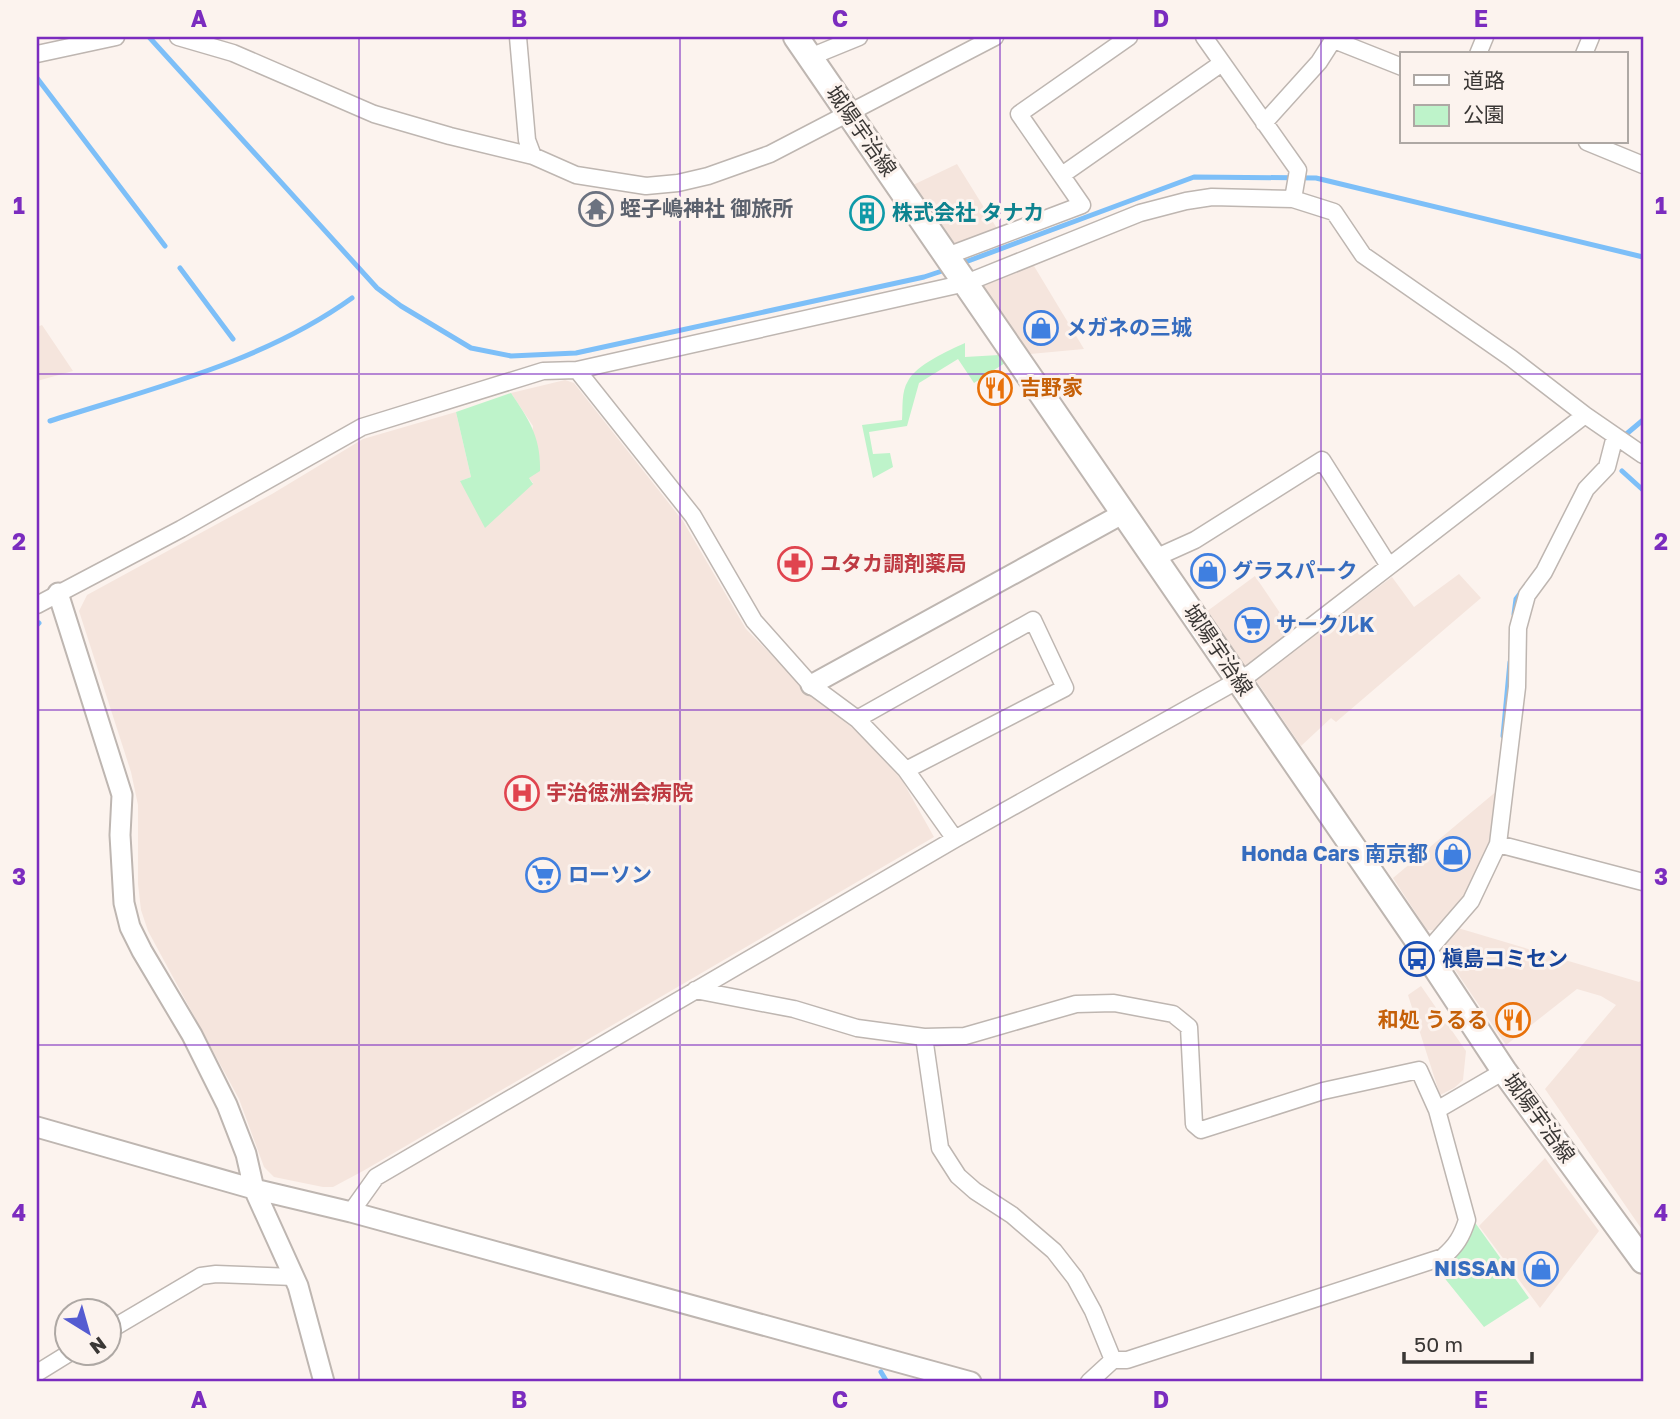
<svg xmlns="http://www.w3.org/2000/svg" width="1680" height="1419" font-family="'Golos Text','Noto Sans JP',sans-serif">
  <style>
    .built { fill: #f5e5dd }
    .green { fill: #bef3ca }
    .lines { fill: none; stroke-linecap: round; stroke-linejoin: round }
    .stream { stroke: #7dbff8; stroke-width: 5 }
    .minor-casing { stroke: #beb6b1; stroke-width: 19 }
    .tertiary-casing { stroke: #beb6b1; stroke-width: 23 }
    .primary-casing { stroke: #beb6b1; stroke-width: 28 }
    .minor { stroke: #fff; stroke-width: 16 }
    .tertiary { stroke: #fff; stroke-width: 19 }
    .primary { stroke: #fff; stroke-width: 24 }
    .grid { fill: none; stroke: #7b2cbf; stroke-width: 2; stroke-opacity: 0.55 }
    .labels { text-anchor: middle; stroke-width: 6; stroke-linejoin: round; paint-order: stroke }
    .street-label { font-size: 21px; fill: #3a3735; stroke: #fcf3ee }
    .worship-label { font-size: 21px; font-weight: bold; fill: #5b616d; stroke: #fcf3ee; text-anchor: start }
    .culture-label { font-size: 21px; font-weight: bold; fill: #0d838f; stroke: #fcf3ee; text-anchor: start }
    .shop-label { font-size: 21px; font-weight: bold; fill: #366cbe; stroke: #fcf3ee; text-anchor: start }
    .food-label { font-size: 21px; font-weight: bold; fill: #c56008; stroke: #fcf3ee; text-anchor: start }
    .health-label { font-size: 21px; font-weight: bold; fill: #be3a42; stroke: #fcf3ee; text-anchor: start }
    .transit-label { font-size: 21px; font-weight: bold; fill: #164399; stroke: #fcf3ee; text-anchor: start }
    .neatline { fill: none; stroke: #7b2cbf; stroke-width: 2.5 }
    .grid-label { font-size: 23px; text-anchor: middle; font-weight: bold; fill: #7b2cbf }
  </style>
  <rect width="100%" height="100%" fill="#fcf3ee"/>
  <path class="built" d="M957 164 998 230 956 245 913 185Z
    M1031 261 1084 349 1030 354 982 285Z
    M42 325 73 371 37 381V327Z
    M565 380 574 383 683 521 746 629 810 694 855 730 902 780 934 837 363 1171 333 1187H323L274 1177 264 1167 239 1099 148 931 141 910 138 884V805L131 772 79 611 87 595 272 494 363 439 456 412 471 477 460 481 533 483 529 478 533 426 511 393Z
    M1459 574 1481 598 1336 722 1331 718 1301 746 1255 679 1392 577 1414 607Z
    M1255 576 1295 635 1247 670 1206 612Z
    M1498 790 1492 835 1479 873 1468 893 1436 930H1427L1393 878Z
    M1458 928 1639 982 1643 978V1231L1545 1089 1616 1005 1601 996 1577 989 1506 1045 1445 955 1444 944Z
    M1421 986 1466 1051 1463 1080 1454 1088 1440 1095 1408 995Z
    M1545 1158 1599 1231 1540 1308 1479 1226Z"/>
  <path class="green" d="M965 343V357L999 355 1005 363 974 383 958 359 919 383 907 426 869 432 873 454 890 453 893 467 873 478 862 425 902 420C903 408 901 392 908 381 916 365 949 350 965 343Z
    M511 393C529 420 541 437 540 471L529 478 533 484 485 528 460 481 471 477 456 412Z
    M1471 1217 1529 1298 1484 1327 1434 1265Z"/>
  <g class="lines">
    <path class="stream" d="M149 37 377 288 401 306 471 348 511 356 576 353 924 277 948 269
      M37 78 165 246
      M960 264 1194 177 1316 178 1643 257
      M180 268 233 339
      M50 421C153 388 263 362 352 298
      M1624 436 1643 420
      M1622 471 1643 490
      M1514 614 1516 599 1522 591
      M37 625 39 623
      M1503 736 1510 662
      M881 1372 887 1382"/>
    <g class="minor-casing">
      <path id="minor" d="M178 37 233 53 374 114 450 136 533 156
        M518 37 527 140 533 156 576 175 646 186 678 183 708 176 770 154 995 37
        M1204 37 1298 170 1293 199 1334 212 1363 255 1511 358 1585 415 1643 455
        M1334 40 1402 67
        M37 54 116 37
        M1478 54 1485 37
        M1584 54 1591 37
        M810 57 859 37
        M1264 123 1319 62 1335 37
        M1587 142 1643 165
        M1062 175 1222 63
        M947 256 1082 205 1019 114 1129 37
        M577 370 693 516 754 621 811 685 857 719 906 770 955 839
        M1155 558 1195 540 1322 460 1389 566
        M37 605 181 529 362 427 543 371 577 370 966 283 1140 213 1186 201 1212 197 1293 199
        M857 719 1033 620 1065 688 906 770
        M1498 844 1643 882
        M1426 953 1471 901 1498 844 1517 687 1518 628 1527 595 1544 572 1586 489 1607 467 1615 436
        M695 990 794 1009 857 1028 924 1037
        M1437 1110 1504 1071
        M351 1212 376 1177 955 839 1251 673 1585 415
        M108 1331 201 1276 216 1274 294 1277
        M37 1373 71 1352
        M1089 1382 1113 1360H1127L1443 1257C1456 1246 1462 1236 1467 1220L1437 1110 1419 1070 1323 1091 1201 1130 1194 1124 1189 1027 1173 1014 1114 1003 1076 1004 965 1036 924 1037 940 1148 958 1176 975 1191 1012 1215 1054 1251 1075 1278 1093 1311 1113 1360"/>
    </g>
    <g class="tertiary-casing">
      <path id="tertiary" d="M58 593 122 795 120 835 124 903 130 927 142 951 192 1035 227 1105 246 1154 254 1189 298 1286 324 1382
        M811 685 1124 513
        M37 1127 254 1189 351 1212 971 1382"/>
    </g>
    <g class="primary-casing">
      <path id="primary" d="M796 37 1426 953 1504 1071 1643 1261"/>
    </g>
    <use href="#minor" class="minor"/>
    <use href="#tertiary" class="tertiary"/>
    <use href="#primary" class="primary"/>
  </g>
  <path class="grid" d="M359 37V1382M680 37V1382M1000 37V1382M1321 37V1382M37 374H1643M37 710H1643M37 1045H1643"/>
  <defs>
    <g id="temple-ring" transform="scale(1.75)"><circle r="9.5" fill="#fcf3ee" stroke="#6b7280" stroke-width="1.5"/><path d="M0-6L5-2H3V0L6.5 2.5H4V6H1.5V3h-3V6H-4V2.5H-6.5L-3 0V-2H-5Z" fill="#6b7280"/></g>
    <g id="building-ring" transform="scale(1.75)"><circle r="9.5" fill="#fcf3ee" stroke="#0f9aa8" stroke-width="1.5"/><path d="M-4-6H4V6H1V3H-1V6H-4ZM-2.5-4.3h1.7v1.8h-1.7ZM.8-4.3h1.7v1.8H.8ZM-2.5-1h1.7V.8h-1.7ZM.8-1h1.7V.8H.8Z" fill="#0f9aa8"/></g>
    <g id="shop-ring" transform="scale(1.75)"><circle r="9.5" fill="#fcf3ee" stroke="#3f7fe0" stroke-width="1.5"/><path d="M-5-2.5h2.3a2.7 3.5 0 0 1 5.4 0H5L5.5 6h-11ZM-1.5-2.5h3a1.5 2.3 0 0 0-3 0Z" fill="#3f7fe0"/></g>
    <g id="restaurant-ring" transform="scale(1.75)"><circle r="9.5" fill="#fcf3ee" stroke="#e8710a" stroke-width="1.5"/><path d="M-5-6h1v4h1v-4h1v4h1v-4h1v5L-1.5 .5V6h-2V.5L-5-1ZM5-6V6H3V1.5H1.5Q1.5-4 5-6Z" fill="#e8710a"/></g>
    <g id="pharmacy-ring" transform="scale(1.75)"><circle r="9.5" fill="#fcf3ee" stroke="#e0444e" stroke-width="1.5"/><path d="M-2-6h4v4h4v4h-4v4h-4v-4h-4v-4h4Z" fill="#e0444e"/></g>
    <g id="supermarket-ring" transform="scale(1.75)"><circle r="9.5" fill="#fcf3ee" stroke="#3f7fe0" stroke-width="1.5"/><path d="M-6-5.5h2.5l.6 2H6L4.5 2H-2.5L-4.4-4H-6ZM-1.5 3.2a1.3 1.3 0 1 0 .1 0ZM3 3.2a1.3 1.3 0 1 0 .1 0Z" fill="#3f7fe0"/></g>
    <g id="hospital-ring" transform="scale(1.75)"><circle r="9.5" fill="#fcf3ee" stroke="#e0444e" stroke-width="1.5"/><path d="M-5-5h3v3.5h4V-5h3V5h-3V1.5h-4V5h-3Z" fill="#e0444e"/></g>
    <g id="bus-ring" transform="scale(1.75)"><circle r="9.5" fill="#fcf3ee" stroke="#1a4fb4" stroke-width="1.5"/><path d="M-5-6H5V4H4V6H2V4H-2V6H-4V4H-5ZM-3.5-4V0h7V-4ZM-3.5 1.2v1.5H-2V1.2ZM2 1.2v1.5H3.5V1.2Z" fill="#1a4fb4"/></g>
  </defs>
  <g fill-rule="evenodd">
    <use href="#temple-ring" x="596" y="209"/>
    <use href="#building-ring" x="867" y="213"/>
    <use href="#shop-ring" x="1041" y="328"/>
    <use href="#restaurant-ring" x="995" y="388"/>
    <use href="#pharmacy-ring" x="795" y="564"/>
    <use href="#shop-ring" x="1208" y="571"/>
    <use href="#supermarket-ring" x="1252" y="625"/>
    <use href="#hospital-ring" x="522" y="793"/>
    <use href="#shop-ring" x="1453" y="854"/>
    <use href="#supermarket-ring" x="543" y="875"/>
    <use href="#bus-ring" x="1417" y="959"/>
    <use href="#restaurant-ring" x="1513" y="1020"/>
    <use href="#shop-ring" x="1541" y="1269"/>
  </g>
  <g class="labels">
    <g class="street-label">
      <text transform="translate(861 131) rotate(55)" y="7">城陽宇治線</text>
      <text transform="translate(1218 650) rotate(56)" y="7">城陽宇治線</text>
      <text transform="translate(1539 1118) rotate(54)" y="7">城陽宇治線</text>
    </g>
    <g class="worship-label">
      <text x="620" y="216">蛭子嶋神社 御旅所</text>
    </g>
    <g class="culture-label">
      <text x="892" y="220">株式会社 タナカ</text>
    </g>
    <g class="shop-label">
      <text x="1066" y="335">メガネの三城</text>
      <text x="1232" y="578">グラスパーク</text>
      <text x="1276" y="632">サークルK</text>
      <text x="1428" y="861" text-anchor="end">Honda Cars 南京都</text>
      <text x="568" y="882">ローソン</text>
      <text x="1516" y="1276" text-anchor="end">NISSAN</text>
    </g>
    <g class="food-label">
      <text x="1020" y="395">吉野家</text>
      <text x="1488" y="1027" text-anchor="end">和処 うるる</text>
    </g>
    <g class="health-label">
      <text x="820" y="571">ユタカ調剤薬局</text>
      <text x="546" y="800">宇治徳洲会病院</text>
    </g>
    <g class="transit-label">
      <text x="1442" y="966">槇島コミセン</text>
    </g>
  </g>
  <rect width="1680" height="1419" fill="none" stroke="#fcf3ee" stroke-width="77"/>
  <rect x="1400" y="52" width="228" height="91" fill="#fcf3ee" stroke="#aea8a4" stroke-width="2"/>
  <rect x="1414" y="75" width="35" height="10" fill="#ffffff" stroke="#aea8a4" stroke-width="2"/>
  <text x="1463" y="88" font-size="21" fill="#3a3735">道路</text>
  <rect x="1414" y="105" width="35" height="21" fill="#bef3ca" stroke="#aea8a4" stroke-width="2"/>
  <text x="1463" y="122" font-size="21" fill="#3a3735">公園</text>
  <g transform="translate(88 1332) rotate(143)"><circle r="33" fill="#fcf3ee" stroke="#aea8a4" stroke-width="2"/>
  <path d="M0-5L12 26L0 18L-12 26Z" fill="#545bd1"/>
  <text y="-10" font-size="19" font-weight="bold" text-anchor="middle" fill="#3a3735">N</text>
  </g>
  <path d="M1404 1352v10h128v-10" fill="none" stroke="#3a3735" stroke-width="3.5"/>
  <text x="1414" y="1352" font-size="21" fill="#3a3735" stroke="#fcf3ee" stroke-width="5" paint-order="stroke">50 m</text>
  <rect x="38" y="38" width="1604" height="1342" class="neatline"/>
  <g class="grid-label">
    <text x="199" y="27">A</text>
    <text x="519" y="27">B</text>
    <text x="840" y="27">C</text>
    <text x="1161" y="27">D</text>
    <text x="1481" y="27">E</text>
    <text x="19" y="214">1</text>
    <text x="1661" y="214">1</text>
    <text x="19" y="550">2</text>
    <text x="1661" y="550">2</text>
    <text x="19" y="885">3</text>
    <text x="1661" y="885">3</text>
    <text x="19" y="1221">4</text>
    <text x="1661" y="1221">4</text>
    <text x="199" y="1408">A</text>
    <text x="519" y="1408">B</text>
    <text x="840" y="1408">C</text>
    <text x="1161" y="1408">D</text>
    <text x="1481" y="1408">E</text>
  </g>
</svg>
